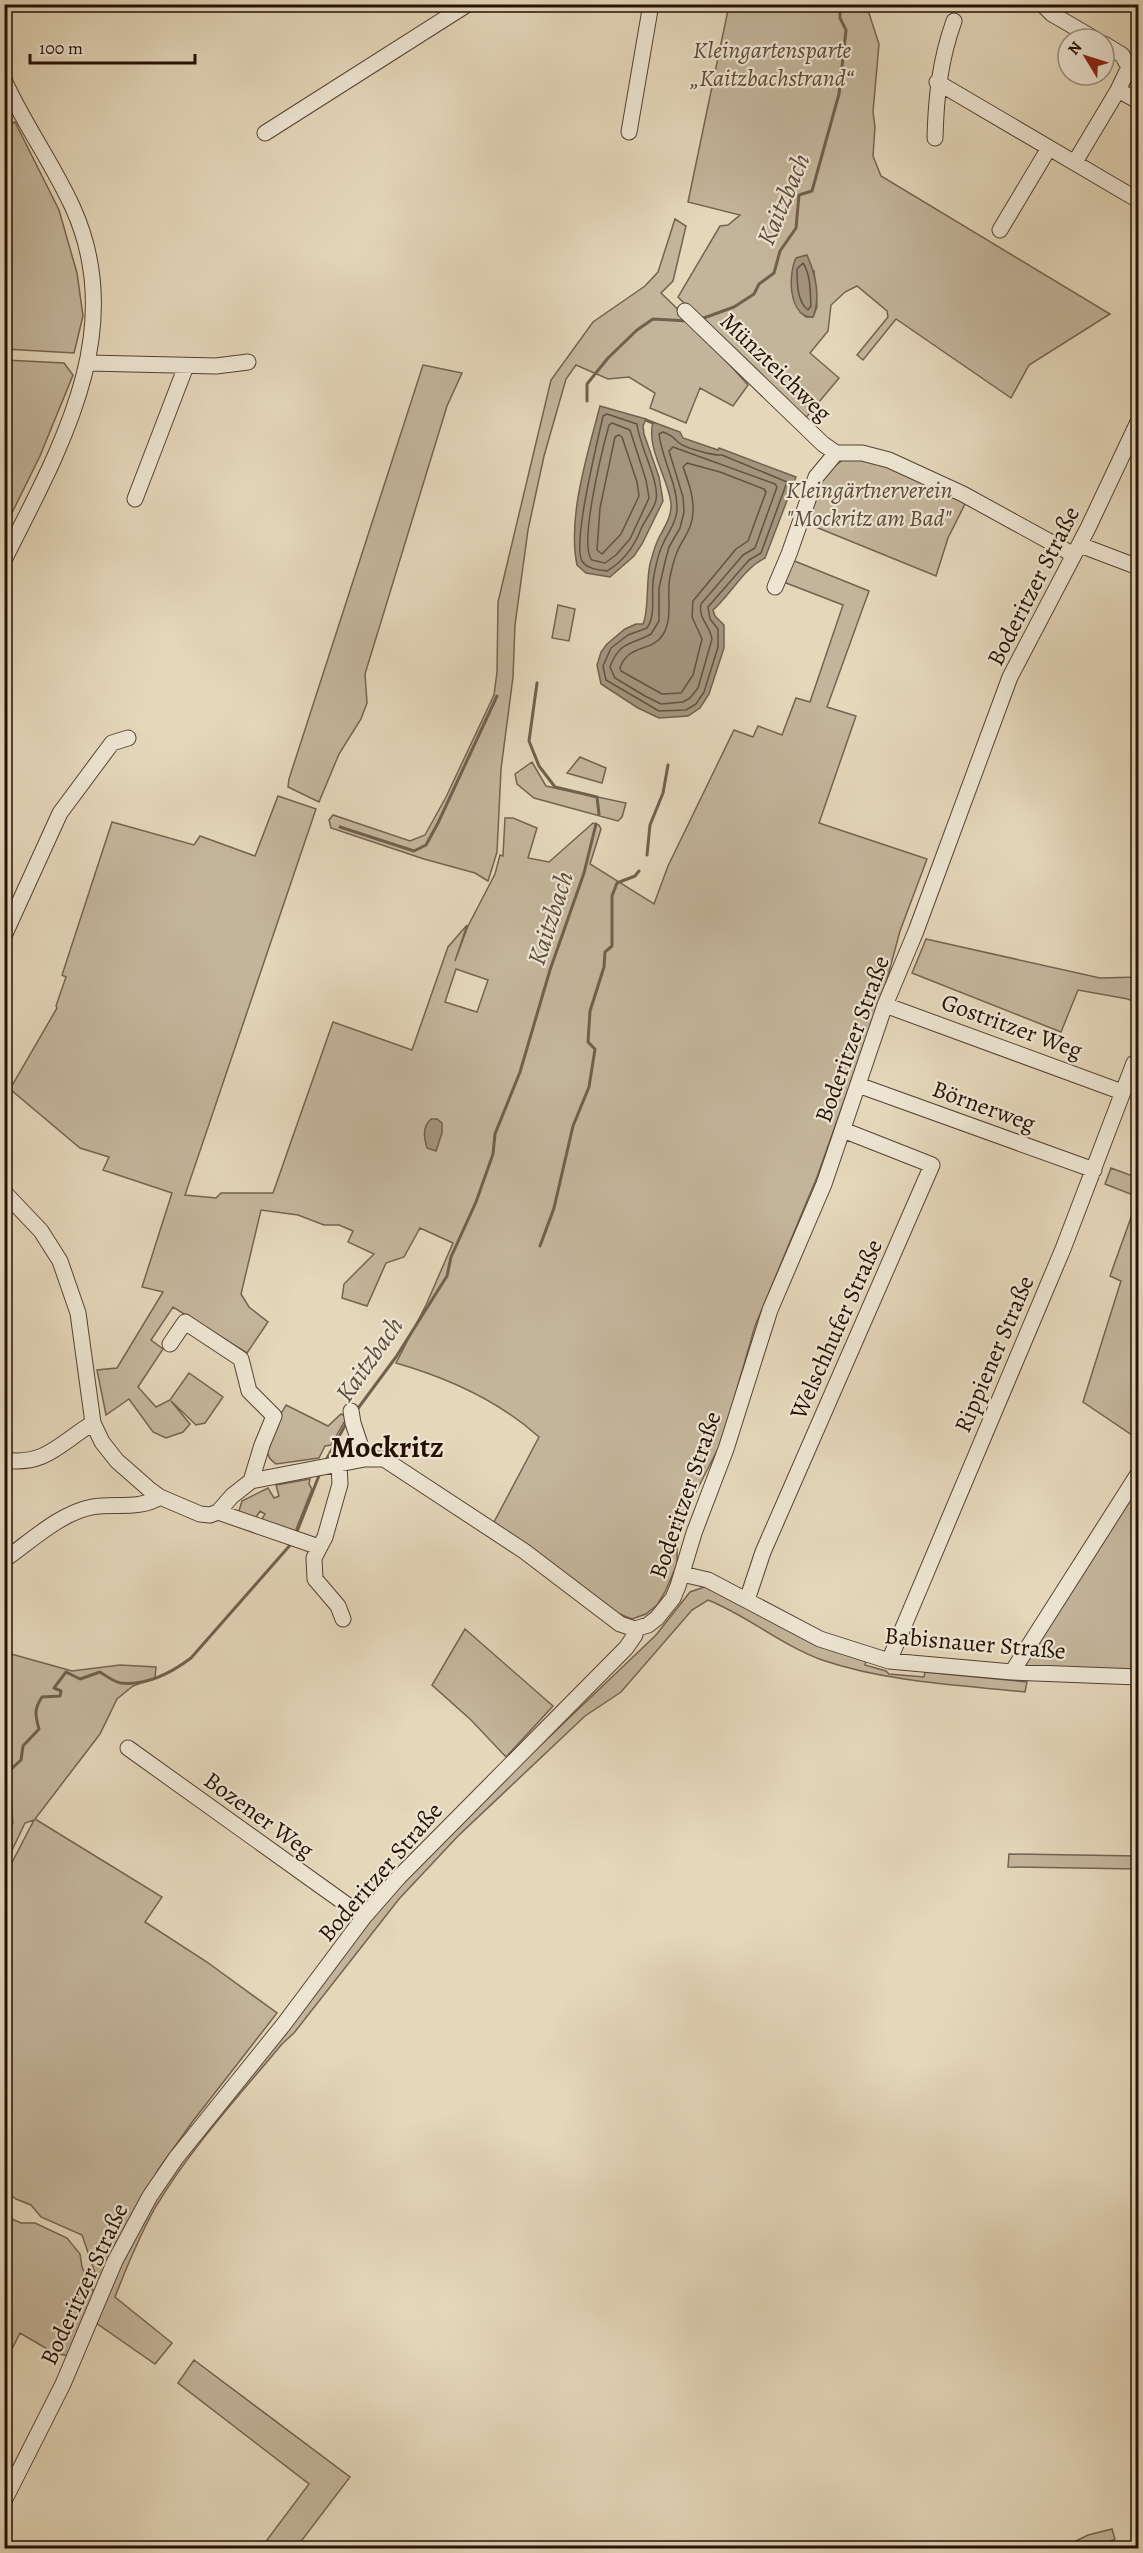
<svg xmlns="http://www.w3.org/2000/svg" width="1143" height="2553" font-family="Alegreya,serif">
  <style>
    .green { fill: #c3b59b; stroke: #746350; stroke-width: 1.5; fill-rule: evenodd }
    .water { fill: #a3947d; stroke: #70604d; stroke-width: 1.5 }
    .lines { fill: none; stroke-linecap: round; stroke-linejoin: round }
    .shore { stroke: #645242; stroke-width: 1.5 }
    .stream { stroke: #70604d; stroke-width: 3 }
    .minor-casing { stroke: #544233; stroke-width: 17 }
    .minor { stroke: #ede5d2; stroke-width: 15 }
    .labels { text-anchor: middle; stroke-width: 4.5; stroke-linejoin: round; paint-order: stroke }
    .park-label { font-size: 24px; font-style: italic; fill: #5c4a3a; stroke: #ede5d2 }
    .street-label { font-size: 24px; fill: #241106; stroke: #ede5d2 }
    .water-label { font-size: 26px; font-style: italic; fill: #5d4c3c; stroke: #ede5d2 }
    .district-label { font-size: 30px; font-weight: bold; fill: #241106; stroke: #ede5d2 }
  </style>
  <rect width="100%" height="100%" fill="#e4d7ba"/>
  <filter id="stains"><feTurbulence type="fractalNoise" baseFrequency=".00333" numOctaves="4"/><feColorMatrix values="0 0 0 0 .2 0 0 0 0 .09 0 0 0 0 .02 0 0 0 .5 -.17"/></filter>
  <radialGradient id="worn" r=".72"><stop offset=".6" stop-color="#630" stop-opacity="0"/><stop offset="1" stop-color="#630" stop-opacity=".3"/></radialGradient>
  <path class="green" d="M866 4 879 44 873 112 875 127 873 156 881 176 1110 314 1029 365 1011 398 896 319 863 360 857 355 888 317 887 311 857 286 845 292 831 305 828 331 810 353 839 378 804 420 678 297 720 226 728 225 740 215 688 202 729 5ZM814 270 817 307 813 317H806L800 312Z
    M15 122 59 210 77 273 83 316 74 353 5 349 4 126Z
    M675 219 686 226 673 281 661 293 691 322 748 385 733 406 700 388 686 423 650 408 655 393 629 377 608 379 576 365 566 379 544 456 528 530 515 625 513 677 501 769 497 852 488 881 475 873 424 859 331 828 329 820 333 815 410 841 425 835 446 797 494 695 497 672 498 602 551 380 593 322 645 286 658 272Z
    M5 360 64 363 73 375 40 456 5 527Z
    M423 365 462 373 447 406 365 674 367 703 361 719 339 754 319 802 288 787 289 779Z
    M844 459 876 460 966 502 948 538 936 576 806 523 822 476Z
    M792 560 869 591 827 707 856 716 819 823 927 859 900 931 886 983 817 1177 755 1326 722 1441 680 1523 677 1540V1564L665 1592 657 1605 646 1614 632 1619 617 1613 568 1575 494 1522 539 1437C499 1401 448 1378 396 1363L426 1305 453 1243 420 1228 404 1257 386 1263 367 1306 342 1298 344 1284 374 1254 348 1242 353 1231 339 1225H324L298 1215 261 1210 241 1294 249 1307 268 1322 247 1353 173 1307 151 1340 163 1349 138 1387 156 1407 170 1400 189 1373 223 1397 205 1423 196 1425 171 1401 190 1424 183 1432 166 1438 153 1432 129 1399 106 1415 97 1370 117 1368 163 1292 142 1287 172 1193 103 1170 109 1157 80 1148 10 1089 57 1008 56 1006 66 977 62 975 112 822 194 845 200 836 255 856 278 796 316 809 185 1195 216 1198 221 1193H273L333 1022 412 1050 448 947 467 925 455 961 468 926 495 874 500 855 503 856 505 818H513L537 828 528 858 549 862 593 823 599 825 601 829 590 864 654 904 668 866 734 730 753 737 758 726 782 735 796 698 810 702 843 605 781 581ZM456 969 488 980 477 1012 445 1002Z
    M558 605 575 609 569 641 552 638Z
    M580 757 606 768 602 783 567 773Z
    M532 762 546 786 626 803 622 817 618 821 534 798 517 784 515 774Z
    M926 939 1100 978 1138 977V1004L1128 999 1078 990 1061 1032 912 973Z
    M1111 1168 1138 1178V1197L1105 1184Z
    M1138 1198V1439L1083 1402 1121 1281 1110 1276Z
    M286 1405 328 1426 341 1414 347 1417 331 1445 325 1446 319 1458 276 1464C254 1450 277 1422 286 1405Z
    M310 1479 309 1484 312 1489 295 1532 260 1522 265 1514 260 1511 255 1519 238 1514 242 1501 268 1488 274 1498 279 1496 276 1485Z
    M1138 1482V1673L1019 1665Z
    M707 1586C759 1613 809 1645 866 1661L865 1665 886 1671 889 1674 924 1677 925 1672 1027 1682 1025 1692C958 1685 887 1682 822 1660 781 1645 748 1616 708 1600L692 1610 621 1692 585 1716 458 1836 399 1899 294 2033 282 2044C238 2097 190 2149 155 2208 139 2237 127 2266 115 2297L172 2343 155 2364 96 2323 130 2244 166 2181 368 1923 437 1844 656 1635 690 1592Z
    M465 1629 553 1706 506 1757 471 1720 432 1685Z
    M4 1652 72 1671 120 1665 156 1667 155 1678 133 1686 117 1699 100 1734 35 1819 162 1897 145 1922 207 1962 277 2013 193 2121 158 2170 115 2249 101 2281 95 2273 82 2235 41 2217 31 2205 16 2199 5 2191V1876L34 1820 25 1823 5 1865Z
    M1009 1854 1138 1856V1869L1008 1867Z
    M5 2216 21 2223H35L67 2238 80 2254 82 2267 95 2295 69 2356 54 2353 20 2333 5 2363Z
    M194 2360 350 2477 296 2548H261L309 2484 178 2383Z
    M1112 2529 1115 2539 1097 2548H1062L1088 2535Z"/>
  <path class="water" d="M807 255C815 273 821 297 813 317 788 317 788 274 796 258Z
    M600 406 646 419 643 426 644 434 659 477 663 501 642 544 634 556 610 577 586 573 577 565C567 517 588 453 600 406Z
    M653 422 680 432 683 438 718 450 719 448 796 477 765 558C743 569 732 593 713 610L715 616 724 625V648L709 694 700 708 688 716 659 718 638 708 601 684 597 665 601 652 607 644 625 629 636 624H643C649 612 646 581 650 564 652 557 654 549 657 542 663 528 672 519 671 503 668 477 646 449 653 422Z
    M431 1119H437L442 1123V1133L436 1151 427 1148C424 1138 422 1127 431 1119Z"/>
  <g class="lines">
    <path class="shore" d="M803 263C811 275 810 292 811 306L808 310C797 302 797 282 797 269Z
      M607 414 637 424C639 445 660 482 656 500 654 509 645 520 641 529 634 547 624 561 607 571 599 570 587 569 582 561 572 543 598 440 603 416Z
      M612 423 630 430 646 480 649 498 630 539 616 555 605 563 592 560C578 546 603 447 609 425Z
      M663 432C671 435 673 437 679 443 685 448 714 456 722 455L787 482 761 553 749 560 708 607 710 619 718 629V647L704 692 696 704 686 710 659 711 606 680 603 666 611 648 628 635 647 628C657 614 650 592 654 575 656 565 658 553 663 544 668 532 676 524 677 510 678 485 662 460 659 434Z
      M619 435 622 437 637 482 639 496 621 534 602 554 597 550 600 508 615 437Z
      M673 447 775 484 777 487 755 548 743 555 701 604C698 619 710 625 712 639L698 688 690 698 683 702 661 704 645 696 615 678 610 667C619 641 632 645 651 634L659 621V588L665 562 669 547 680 528 684 512 683 497 669 451Z
      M687 463 720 472 764 489 766 492 748 541 736 549 693 601 692 617 702 639 693 675 681 693 662 694 621 671 620 668C628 644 651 652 662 636 674 619 666 596 670 577 672 568 674 558 678 550 684 537 693 527 693 512 694 496 688 481 683 467Z"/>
    <path class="stream" d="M1138 74V86
      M701 319 734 307 754 294 759 284 774 273 780 251 796 228 799 195 812 191 839 94 846 30 840 18V4
      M587 401V384L608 358 637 330 653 319 688 321
      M646 420 653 423
      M537 683 529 741 539 766 555 787 597 797 599 814
      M340 827 414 851 426 845 438 823 497 696
      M647 855 650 825 663 793 668 765
      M540 1246 554 1208 573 1126 589 1087 595 1049 588 1042 590 1011 604 967 605 952 612 946V896L617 883 635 876 639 871
      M356 1411 396 1357 447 1276 451 1257 476 1202 493 1154 495 1134 520 1072 550 970 584 873 596 824
      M325 1462 348 1420
      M296 1534 320 1473
      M4 1840 12 1823 9 1771 21 1760 23 1746 39 1729C35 1715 34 1709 42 1697L60 1696 61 1691 54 1688 66 1672 80 1679 100 1672C106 1676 114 1682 121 1683 147 1686 171 1673 191 1658L292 1543"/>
    <g class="minor-casing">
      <path id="minor" d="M1042 4 1052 14 1095 39
        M4 80C24 124 53 164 73 208 129 332 59 450 4 560
        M937 82 1138 200
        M1118 90 1138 101
        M629 132 651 4
        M265 133 468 4
        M935 138C936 97 940 60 954 21
        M1075 162 1118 90 1129 67 1122 55 1104 44
        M1000 230 1049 148
        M685 311 823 444 836 453
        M88 363 216 366 248 362
        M135 499 186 366
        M1080 545 1138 567
        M775 587 789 554 816 477 836 453H862L889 460 963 494 1074 555
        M4 936 60 813 112 743 128 738
        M885 1005 1122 1092
        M858 1085 1094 1170
        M4 1192 41 1231 60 1261 78 1313 93 1423 102 1442 117 1461 149 1489 160 1497 200 1514 210 1515 218 1512 232 1496 251 1481 365 1459H384L524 1551 620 1624 635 1629 648 1625 657 1618 673 1598 678 1586 694 1533 726 1449 770 1310 824 1184 885 1005 916 931 1010 677 1088 528 1138 422
        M170 1344 185 1322 241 1359 249 1391 274 1416 262 1445 251 1481
        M351 1411 353 1423 365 1459
        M4 1460C46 1466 60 1443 93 1423
        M339 1465 340 1484 325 1537 314 1558 315 1579 338 1606 343 1619
        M218 1512 319 1547
        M4 1560C30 1542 60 1513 92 1507 115 1503 139 1510 160 1497
        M682 1574 708 1580 820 1639 889 1661 1012 1672 1138 1677
        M747 1600 763 1552 932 1165 843 1130
        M889 1661 1063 1249 1134 1063
        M1012 1672 1138 1474
        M128 1748 364 1917
        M4 2501 63 2384 115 2261 150 2196 176 2158 284 2024 364 1917 399 1877 626 1648 635 1635V1629"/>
    </g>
    <use href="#minor" class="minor"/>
  </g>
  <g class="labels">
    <g class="park-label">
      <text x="772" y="58">Kleingartensparte<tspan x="772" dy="28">„Kaitzbachstrand“</tspan></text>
      <text x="869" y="498">Kleingärtnerverein<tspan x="869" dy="28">"Mockritz am Bad"</tspan></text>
    </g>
    <g class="street-label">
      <text transform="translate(776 367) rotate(44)" y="8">Münzteichweg</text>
      <text transform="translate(1033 586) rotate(-63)" y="8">Boderitzer Straße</text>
      <text transform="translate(1012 1026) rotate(20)" y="8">Gostritzer Weg</text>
      <text transform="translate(852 1039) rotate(-70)" y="8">Boderitzer Straße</text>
      <text transform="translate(984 1106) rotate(20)" y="8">Börnerweg</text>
      <text transform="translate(836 1329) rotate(-66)" y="8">Welschhufer Straße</text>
      <text transform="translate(994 1354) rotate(-67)" y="8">Rippiener Straße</text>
      <text transform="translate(685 1495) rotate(-71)" y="8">Boderitzer Straße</text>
      <text transform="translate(975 1643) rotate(5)" y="8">Babisnauer Straße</text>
      <text transform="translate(259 1815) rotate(36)" y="8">Bozener Weg</text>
      <text transform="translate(380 1872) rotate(-49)" y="8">Boderitzer Straße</text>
      <text transform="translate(84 2284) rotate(-65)" y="8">Boderitzer Straße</text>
    </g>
    <g class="water-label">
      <text transform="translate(783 199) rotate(-67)" y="9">Kaitzbach</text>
      <text transform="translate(550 918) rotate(-72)" y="9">Kaitzbach</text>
      <text transform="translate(369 1359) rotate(-55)" y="9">Kaitzbach</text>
    </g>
    <g class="district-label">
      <text x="387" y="1457">Mockritz</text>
    </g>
  </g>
  <rect width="1143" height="2553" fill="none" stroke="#e4d7ba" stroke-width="24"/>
  <rect x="6" y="6" width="1131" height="2541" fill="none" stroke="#241106" stroke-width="3"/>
  <rect x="12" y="12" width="1119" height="2529" fill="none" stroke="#241106" stroke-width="1.5"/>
  <g transform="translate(1086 57) rotate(308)"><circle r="28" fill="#ede5d2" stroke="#9d9080" stroke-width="1.5"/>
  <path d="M0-4.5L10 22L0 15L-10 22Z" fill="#8f2418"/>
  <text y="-9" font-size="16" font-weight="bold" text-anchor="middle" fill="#241106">N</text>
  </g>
  <path d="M30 54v9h165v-9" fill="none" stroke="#241106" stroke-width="3"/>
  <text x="39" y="54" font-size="18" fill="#241106" stroke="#ede5d2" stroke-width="4.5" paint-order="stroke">100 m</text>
  <rect width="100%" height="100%" filter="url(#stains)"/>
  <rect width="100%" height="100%" fill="url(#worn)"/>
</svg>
